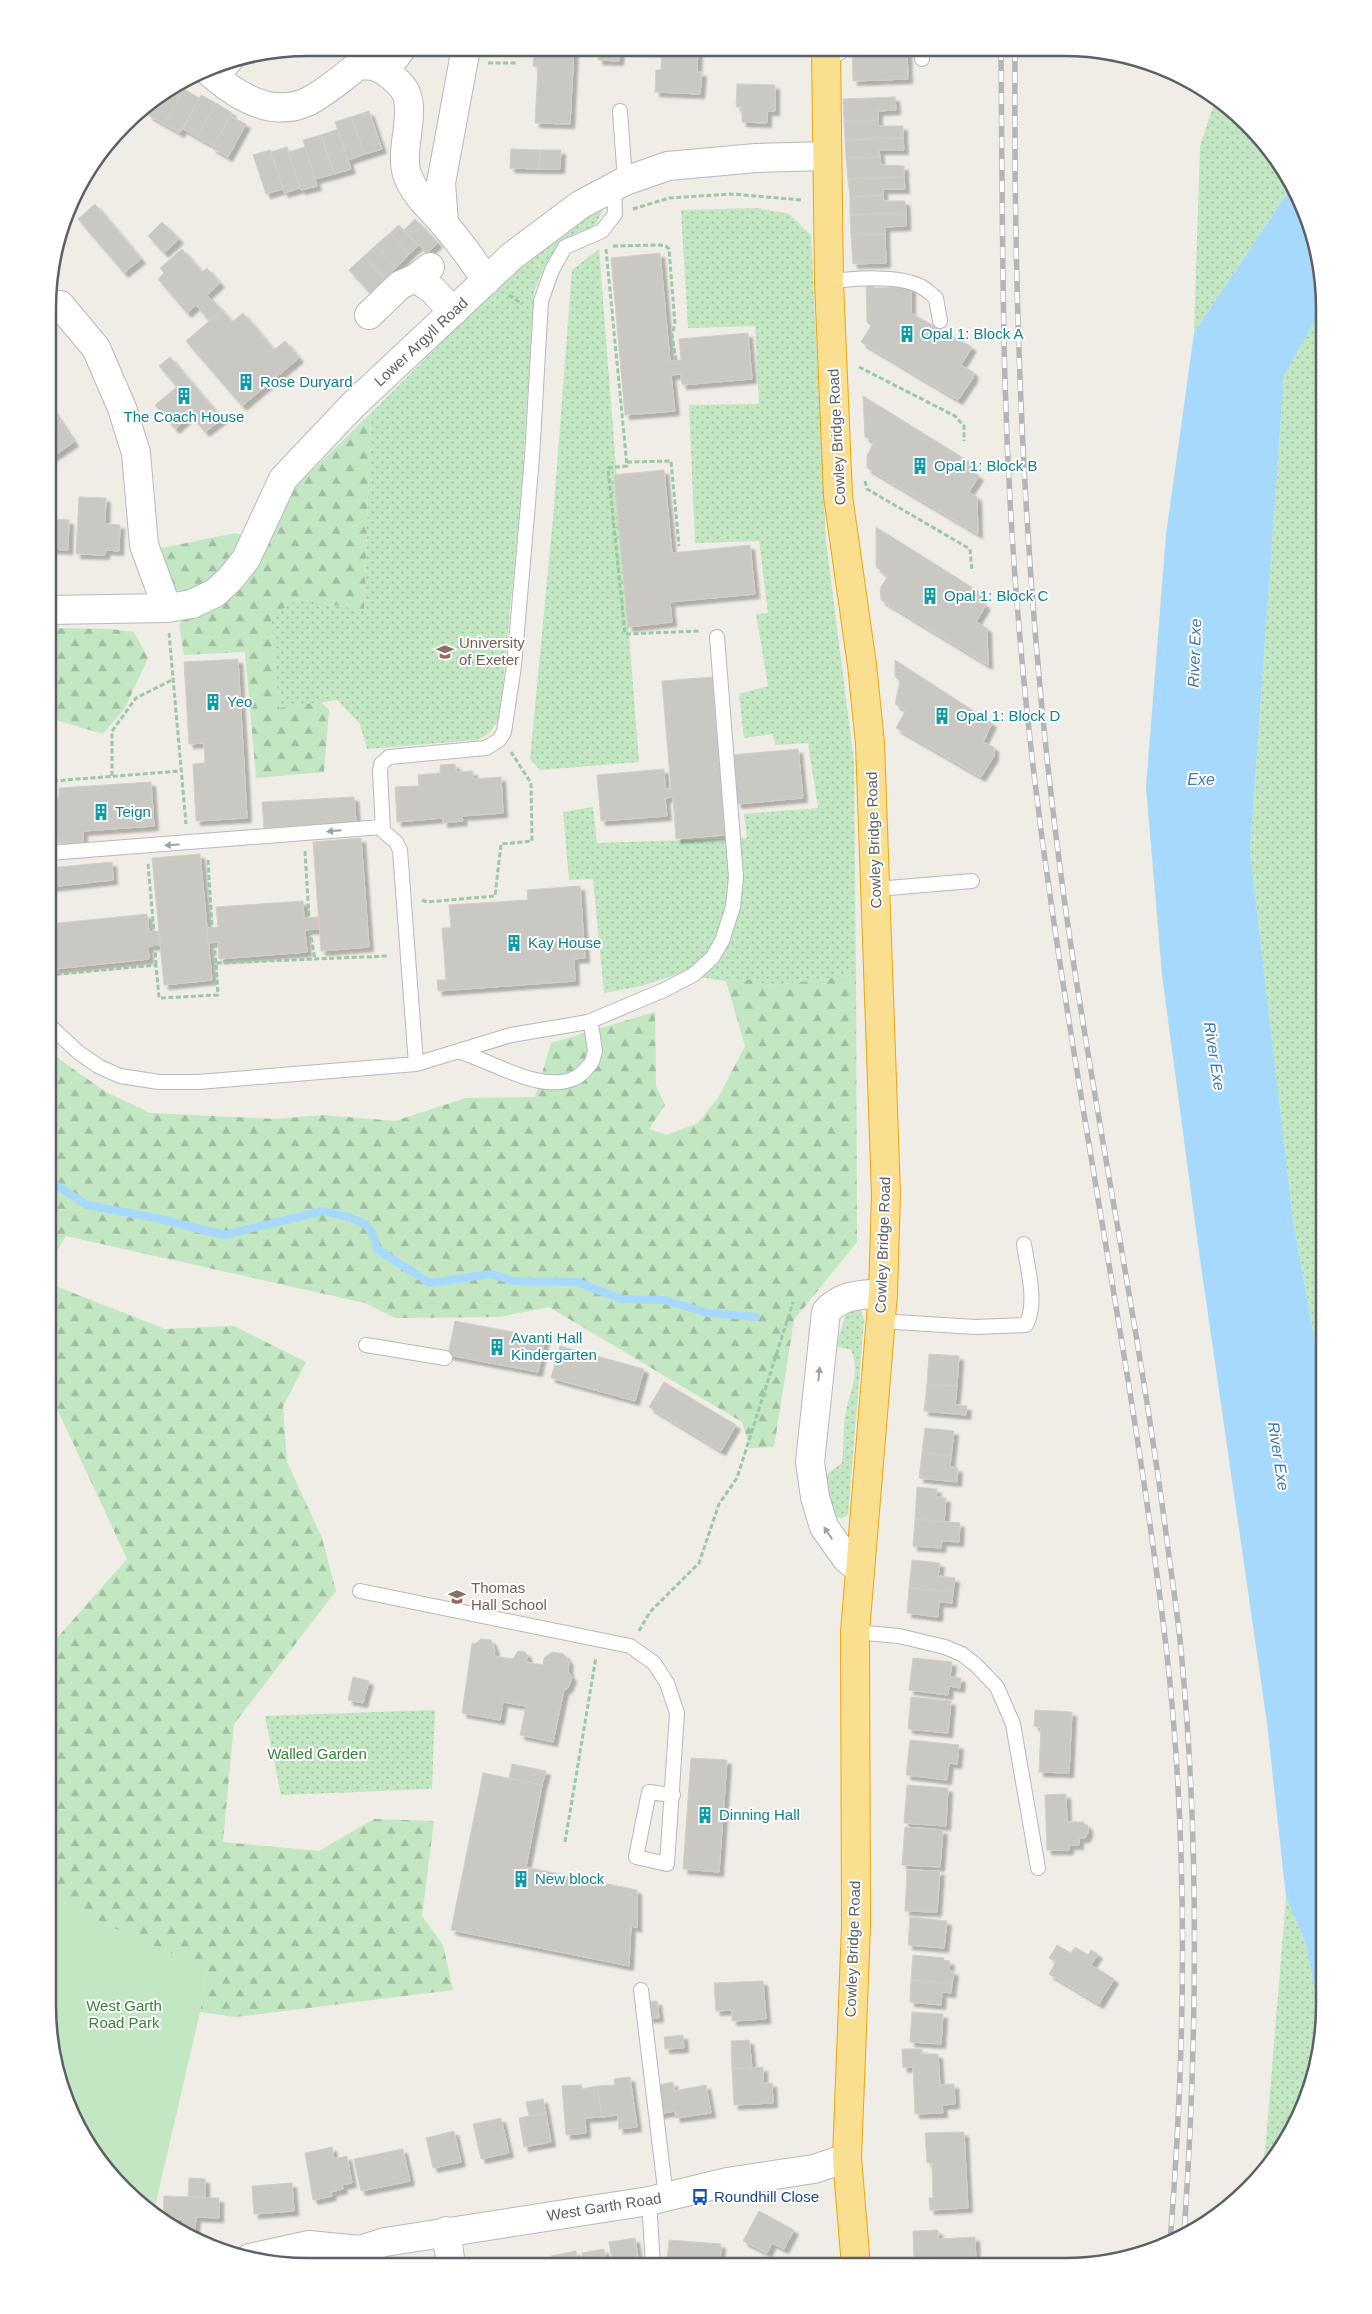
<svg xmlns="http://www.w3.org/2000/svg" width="1372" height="2314" font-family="Arial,sans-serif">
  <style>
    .grass { fill: url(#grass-dots) }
    .forest { fill: url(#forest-firs) }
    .park { fill: #c3e6c3 }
    .water { fill: #a7d9fd }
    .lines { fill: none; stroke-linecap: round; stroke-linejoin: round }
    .stream { stroke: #a7d9fd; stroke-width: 8 }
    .building { fill: #cac8c3; stroke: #d4cfc4; filter: url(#shadow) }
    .lane-casing { stroke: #b6b8bc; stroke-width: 16 }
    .street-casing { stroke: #b6b8bc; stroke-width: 30 }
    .highway-casing { stroke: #f0a504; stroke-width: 30 }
    .path { stroke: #9cc7a8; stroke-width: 3; stroke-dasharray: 5 2.5; stroke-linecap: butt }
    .lane { stroke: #fff; stroke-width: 14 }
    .street { stroke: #fff; stroke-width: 28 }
    .highway { stroke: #fbdf91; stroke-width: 28 }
    .rail-casing { stroke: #b4b5b6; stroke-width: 5.5 }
    .rail { stroke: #fff; stroke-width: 4; stroke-dasharray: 11; stroke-linecap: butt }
    .oneway { fill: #9ea0a3 }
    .labels { text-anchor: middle; stroke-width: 4; stroke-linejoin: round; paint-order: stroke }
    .culture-label { font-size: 15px; fill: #0d838f; stroke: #fff; text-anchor: start }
    .street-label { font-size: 15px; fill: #5d6166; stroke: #fff }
    .education-label { font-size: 15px; fill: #785e54; stroke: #fff; text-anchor: start }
    .park-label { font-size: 15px; fill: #368339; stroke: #fff }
    .transit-label { font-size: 15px; fill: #164399; stroke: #fff; text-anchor: start }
    .water-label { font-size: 16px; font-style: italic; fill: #4379b0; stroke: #fff }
    .rim { fill: none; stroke: #5d6166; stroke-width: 2.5 }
  </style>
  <defs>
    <pattern id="grass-dots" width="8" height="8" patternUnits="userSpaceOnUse" patternTransform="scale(1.25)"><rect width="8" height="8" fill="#c3e6c3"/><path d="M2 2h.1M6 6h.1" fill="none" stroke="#a2bea2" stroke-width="1.8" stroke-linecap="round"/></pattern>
    <pattern id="forest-firs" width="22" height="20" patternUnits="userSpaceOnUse" patternTransform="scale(1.25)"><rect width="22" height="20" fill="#c3e6c3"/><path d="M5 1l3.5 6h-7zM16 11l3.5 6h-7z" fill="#a2bea2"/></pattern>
    <filter id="shadow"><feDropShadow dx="4.5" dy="4.5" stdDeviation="1" flood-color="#0004"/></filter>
  </defs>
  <rect width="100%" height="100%" fill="#efede5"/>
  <path class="grass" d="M1216 98 1271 150 1292 186 1194 333 1200 146Z
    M605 204 597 223 586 232 559 245 544 268 534 292 522 483 500 717C494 729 489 734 477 740L367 749 360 724 337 700 279 708 271 617 297 599 364 610 371 413 543 242Z
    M757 208 789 214 811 235 826 541 854 762 856 975 766 986 756 979 726 981 678 974 641 986 604 993 593 879 569 880 563 812 593 807 597 843 747 838 744 814 818 808 808 743 775 745 773 734 744 738 739 694 768 686 756 614 768 613 759 541 695 543 689 405 759 404 755 326 688 328 681 210Z
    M599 249 639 762 540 770 530 759 553 518 572 270Z
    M1324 305V1393L1293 1220 1250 851 1284 375Z
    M854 1308 861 1310 864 1320 848 1515 842 1518 832 1516 824 1476 842 1463C844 1448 843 1431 845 1416 849 1393 861 1373 851 1350L836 1346 846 1313Z
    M435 1710 432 1789 281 1795 265 1716Z
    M1286 1897 1306 1944 1322 2030 1305 2105 1271 2164 1261 2174 1266 2142Z"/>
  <path class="forest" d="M371 413 364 610 297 599 271 617 279 708 321 702 329 710 324 772 256 778 245 652 184 655 179 625 187 613 183 592 163 586 153 550 235 533 266 542 293 489Z
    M49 628 111 629 134 632 148 658 125 708 103 734 49 718Z
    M856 975 857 1242 794 1320 774 1447 750 1448 742 1422 549 1307 500 1317 395 1318 365 1303 66 1236 48 1265 49 1052 106 1092 150 1113 275 1119 323 1115 395 1121 466 1098 535 1097 551 1043 655 1012 656 1086 665 1105 649 1129 667 1135 698 1123 718 1098 745 1046 726 981 756 979 767 986Z
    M48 1283 165 1329 234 1326 306 1362 283 1407 287 1462 322 1538 336 1591 234 1724 223 1842 319 1851 374 1819 434 1821 422 1916 443 1945 453 1990 235 2017 200 2012 207 1969 115 1929 48 1895V1648L127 1559 48 1389Z"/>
  <path class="park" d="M48 1895 115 1929 207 1969 200 2012 153 2215 101 2164 67 2105 48 2006Z"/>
  <path class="water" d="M1292 186 1305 209 1324 305 1284 375 1250 851 1293 1220 1324 1393 1322 2030 1306 1944 1286 1897 1267 1723 1198 1245 1162 975 1146 787 1166 535 1194 333Z"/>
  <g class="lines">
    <path class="stream" d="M49 1183 56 1185 87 1205 160 1219 224 1235 323 1211 349 1217 365 1224 373 1234 377 1249 430 1283 491 1274 514 1281 577 1282 621 1299 664 1300 708 1313 756 1317"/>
  </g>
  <path class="building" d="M534 48H574L570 124 535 123 538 67 533 66Z
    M599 48H598L660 49V52L620 50 619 61 598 60Z
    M660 49H698L697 72H702L700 94 655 92 656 70H661L662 52H660Z
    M852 49H907L908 79 853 81Z
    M737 84 775 85V111H767V123L742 122V107H736Z
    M179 86 184 89 164 124 148 115 155 100Z
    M184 89 199 98 180 133 164 124Z
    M201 95 216 103 197 137 183 129Z
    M895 97 896 110 878 111V120L844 121 843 99Z
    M216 103 232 113 213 146 197 137Z
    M369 111 382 149 365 154 351 117Z
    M230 116 246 124 228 157 212 148Z
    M351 117 365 154 348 160 335 122Z
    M878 120V126H903V138L845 140 844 121Z
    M338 129 351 169 334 174 321 135Z
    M321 135 334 174 315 179 303 140Z
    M903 138 904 150H879L880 157 846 158 845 140Z
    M287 147 300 188 284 193 271 152Z
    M305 147 317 186 301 190 289 152Z
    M511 149 540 150 539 169 510 168Z
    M270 150 283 189 266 194 253 155Z
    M540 150H561L560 169H539Z
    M880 157 881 165 904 166V177L848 179 846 158Z
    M904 177 905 189H883V195L850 197 848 179Z
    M883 195 884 201H905L906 213 850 215V197Z
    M95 204 141 259 124 273 78 219Z
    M906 213V226L885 227V234L851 235 850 215Z
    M415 219 438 243 427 253 404 230Z
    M162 222 179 239 164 253 148 236Z
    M399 225 418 246 409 254 390 233Z
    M390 233 409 254 396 268 376 245Z
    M885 234 886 263 853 264 851 235Z
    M376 245 396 268 385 279 364 256Z
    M182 249 202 272 207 268 220 283 207 295 222 310 209 321 196 305 187 313 158 279 164 273 160 268Z
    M660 253 670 361 681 360 679 339 748 333 752 379 682 385 681 374 671 375 675 411 625 415 611 258Z
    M364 256 385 279 370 293 349 270Z
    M866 282 875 288 911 287V313L972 347 961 365 973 372V378L958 400 861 342 871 326 867 322Z
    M222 310 232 322 243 313 274 350 285 341 299 358 242 406 186 341Z
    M170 357 222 419 205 432 191 415 175 429 155 405 177 387 159 366Z
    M863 396 973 464 970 470 979 476 969 492 977 497 978 534 867 468V456L874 441 865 437Z
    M50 406 74 442 49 459 50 407Z
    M664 470 672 553 750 545 755 594 670 602 672 622 628 627 614 475Z
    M79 497 106 498 105 524 120 525 119 551 106 550 105 555 76 554Z
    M49 519 69 520 68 550 49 549Z
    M876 527 981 593 978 599 986 605 976 622 987 628 988 665 881 600 880 588 888 576 876 567Z
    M238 659 247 818 196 821 193 764 205 763 204 743 189 744 184 662Z
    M895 660 992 723 983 742 994 747V756L981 777 896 728 906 710 895 704 900 681 895 677Z
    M712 677 725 835 676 839 673 797 665 798 667 816 601 821 597 775 664 769 665 789H671L662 681Z
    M798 749 803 798 737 804 732 755Z
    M455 764 456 772 473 771V779L501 777 503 813 462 816 463 821 443 823V818L397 822 395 787 419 786 418 775 440 773V765Z
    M151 782 154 826 83 831V842L58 843V837H49V798L59 797V788Z
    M354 797 356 822 264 828 262 802Z
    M361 838 369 947 321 951 313 842Z
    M200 854 212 980 164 985 152 858Z
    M112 862 113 880 49 887V868Z
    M580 886 585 958 574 959 575 981 438 991 437 980H446L442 928H451L449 905 528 900 527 890Z
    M303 901 304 918 318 917 319 929 305 930 307 952 219 959 218 942 208 943 207 928 218 927 216 907Z
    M147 914 149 932 159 931 161 945 148 946 149 959 54 969 49 924Z
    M455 1321 545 1338 538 1372 448 1355Z
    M560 1346 644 1369 635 1401 551 1378Z
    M929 1354 959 1356 957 1386 927 1384Z
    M664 1382 736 1425 721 1451 649 1407Z
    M927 1384 957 1386 955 1405 967 1406 966 1415 924 1411Z
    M925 1428 954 1431 951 1456 922 1453Z
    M922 1453 951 1456 950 1467 958 1468 957 1482 919 1478Z
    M917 1487 937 1489 936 1497 946 1498 944 1522 915 1519Z
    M915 1519 960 1523 959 1542 942 1541 941 1548 913 1546Z
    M912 1560 940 1563 938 1576 955 1578 953 1592 909 1588Z
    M909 1588 953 1592 952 1603 939 1602 938 1617 907 1613Z
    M481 1639 491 1640 495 1650 494 1656 513 1659 518 1651 525 1652 528 1656 526 1662 543 1665 544 1658 552 1652 564 1654 569 1662 568 1671 572 1678 568 1688 564 1690 553 1742 520 1735 526 1706 503 1702 500 1720 462 1713 472 1643 475 1644Z
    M913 1658 952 1662 950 1677 961 1678 960 1688 949 1686 948 1695 909 1690Z
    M353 1677 369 1681 363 1703 348 1700Z
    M911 1697 951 1701 948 1733 908 1729Z
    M1035 1710 1072 1712 1069 1773 1039 1772 1041 1727 1034 1726Z
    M910 1740 959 1745 957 1764 949 1763 947 1780 906 1775Z
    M691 1758 727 1760 719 1872 683 1869Z
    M512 1764 546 1771 542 1785 509 1778Z
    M483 1773 542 1785 526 1867 637 1890V1928L631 1926 629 1966 451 1930Z
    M907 1785 948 1788 946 1826 904 1823Z
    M1066 1794 1067 1822H1083L1088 1826V1833L1085 1838H1079V1845H1069V1850H1047L1045 1795Z
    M905 1827 943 1830 940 1867 902 1865Z
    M907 1870 940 1871 937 1912 905 1911Z
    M910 1917 947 1921 944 1948 908 1945Z
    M1057 1945 1071 1953 1075 1947 1088 1955 1091 1950 1098 1954 1091 1965 1114 1979 1099 2004 1049 1974 1056 1962 1049 1958Z
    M913 1955 944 1958 943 1960 950 1961 949 1971H954L952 1984 911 1980Z
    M911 1980 952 1984 951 1993 942 1992 941 2005 910 2002Z
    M763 1981 766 2019 732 2021V2010L716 2011 714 1983Z
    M657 2001 659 2018H648L646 2002Z
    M912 2012 943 2014 941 2044 910 2042Z
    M683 2035 684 2048 665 2049 664 2037Z
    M749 2040 752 2068 732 2069 731 2041Z
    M902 2049H922V2054H938L940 2085 954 2084 955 2104 942 2105 943 2113 915 2114 913 2067 903 2068Z
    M763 2067V2083H772L773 2103 734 2105 732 2069Z
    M630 2077 637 2127 619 2129 618 2115 602 2117 597 2086 615 2085 614 2079Z
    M673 2082 674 2091 706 2085 711 2113 676 2118 675 2111 658 2114 654 2086Z
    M581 2085 582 2089 597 2086 602 2117 585 2118 586 2133 566 2135 562 2086Z
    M543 2099 546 2113 529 2116 526 2102Z
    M546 2113 551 2142 524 2147 519 2118Z
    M501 2118 509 2153 481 2159 473 2124Z
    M454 2131 461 2162 433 2168 426 2138Z
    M964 2132 968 2208 930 2210 929 2198H933L932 2162 927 2163 925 2133Z
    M332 2147 334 2159 347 2156 352 2183 342 2185 343 2189 331 2192 332 2196 313 2200 305 2153Z
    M403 2149 410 2181 361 2191 354 2159Z
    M189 2178 205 2179V2197H188Z
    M292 2183 294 2211 254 2214 252 2186Z
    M164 2196 219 2198V2218L196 2217 195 2230 183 2229V2219L163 2218Z
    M759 2211 794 2230 784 2249 772 2243 767 2253 743 2241Z
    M938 2230V2239L975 2237 976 2262 968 2263 969 2266H937L936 2257 914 2258 913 2231Z
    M635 2238 639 2264 613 2265 609 2242Z
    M669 2240 721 2244 720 2266 667 2262Z
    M604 2249 606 2265H584L582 2253Z
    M576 2251 579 2265H547L553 2264 551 2256Z"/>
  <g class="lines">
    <g class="lane-casing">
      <path id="lane" d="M922 49V59
        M826 61 845 49
        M220 81 236 62
        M620 111 625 181
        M829 282C853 278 898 275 920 286 926 289 931 294 936 298L940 321
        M49 853 382 827
        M876 889 972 881
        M49 1025 78 1052 98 1066 120 1076 159 1082H198L416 1064 511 1035 588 1022 664 990 693 975 712 958 722 941 733 907 736 877 717 637
        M461 1052C493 1062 542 1094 575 1078 582 1075 588 1067 592 1062L595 1051 591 1024 588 1022
        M416 1064 400 850 396 842 383 831 380 771 381 764 389 757 486 748 499 740 504 732 514 666 532 457 541 301 552 270 565 247 602 231 615 214 614 187
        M880 1321 975 1327 1026 1325C1038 1303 1027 1267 1024 1244
        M366 1345 445 1358
        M360 1591 630 1646 654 1663 667 1683 677 1713 667 1864 636 1857 649 1792 673 1795
        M855 1632 899 1636 945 1647 962 1654 977 1666 997 1687 1013 1724 1038 1868
        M641 1990 666 2197
        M649 2201 653 2265"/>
    </g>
    <g class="street-casing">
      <path id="street" d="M402 48 385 71C392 77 402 84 406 93 416 116 398 152 408 177 416 197 432 209 445 225 460 243 474 261 486 281
        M206 69C233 94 271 120 309 101 328 91 343 77 359 65L374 66 385 71
        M444 223 441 183 466 48
        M416 278 433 290 453 312
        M60 305 96 348 122 408 136 453 144 545 167 608
        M369 315 400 285 416 278 430 267
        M49 610 167 608 192 604 215 593 230 579 246 559 283 479 353 405 512 256 580 205 625 181 668 166 756 158 827 156
        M860 1570 846 1558 824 1527 815 1497 810 1462 826 1312C841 1294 861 1295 883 1293
        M446 2231 451 2265
        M250 2258 309 2245 360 2250
        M332 2264 360 2250 385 2242 649 2201 727 2182 814 2169 847 2158"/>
    </g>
    <g class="highway-casing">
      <path id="highway" d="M826 49 829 282 838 496 862 665 870 743 886 1194 883 1293 855 1632 856 1926 847 2158 856 2266"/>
    </g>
    <path class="path" d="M488 63H516
      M633 209 669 198 732 194 802 200
      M613 246 660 245 666 246 669 249 675 324 672 335 676 360
      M606 249 627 466 608 468 625 634 699 631
      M509 295 522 304
      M859 367 955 416 964 426V441
      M627 462 671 461 679 546
      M865 481 867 489 970 549 972 571
      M169 633 186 824
      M112 776V731L136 698 172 680
      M53 781 180 771
      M305 851 309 918
      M208 860 212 927
      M148 864 154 932
      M422 900 427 902 495 896 501 844 532 841 531 783 511 752
      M310 930 315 960
      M214 943 216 963
      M155 945 156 965
      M49 975 156 965 159 998 218 995 216 963 389 956
      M639 1631 650 1612 699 1563 719 1504 737 1478 793 1302
      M565 1842 596 1657"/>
    <use href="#lane" class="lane"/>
    <use href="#street" class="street"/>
    <use href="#highway" class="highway"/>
    <g class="rail-casing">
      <path id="rail" d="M1001 49C1002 160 1002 271 1005 382 1010 562 1027 744 1054 923 1089 1164 1137 1403 1166 1646 1189 1844 1186 2045 1170 2243
        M1015 50C1013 340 1026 631 1067 919 1097 1127 1140 1333 1167 1541 1172 1581 1179 1621 1182 1661 1200 1852 1197 2044 1184 2235"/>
    </g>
    <use href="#rail" class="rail"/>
  </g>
  <defs><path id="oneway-solid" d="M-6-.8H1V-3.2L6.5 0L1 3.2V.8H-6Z" transform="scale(1.25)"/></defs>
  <g class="oneway">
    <use href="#oneway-solid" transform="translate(334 831) rotate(175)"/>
    <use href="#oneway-solid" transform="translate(172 845) rotate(177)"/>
    <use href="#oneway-solid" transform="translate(819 1374) rotate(-84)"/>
    <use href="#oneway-solid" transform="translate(828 1533) rotate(-124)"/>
  </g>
  <defs>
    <g id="building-bare" transform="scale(1.35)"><path d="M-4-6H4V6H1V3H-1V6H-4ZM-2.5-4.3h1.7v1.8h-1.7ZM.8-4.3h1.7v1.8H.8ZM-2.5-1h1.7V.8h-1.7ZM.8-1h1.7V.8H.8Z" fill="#0f9aa8" stroke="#fff" stroke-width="2.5" paint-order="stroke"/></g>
    <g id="university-bare" transform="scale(1.35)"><path d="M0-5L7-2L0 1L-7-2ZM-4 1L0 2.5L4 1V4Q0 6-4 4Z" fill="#8d6e63" stroke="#fff" stroke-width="2.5" paint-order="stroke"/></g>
    <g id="school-bare" transform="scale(1.35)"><path d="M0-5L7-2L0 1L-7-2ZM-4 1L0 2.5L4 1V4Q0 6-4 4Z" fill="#8d6e63" stroke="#fff" stroke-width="2.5" paint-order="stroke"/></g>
    <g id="bus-bare" transform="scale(1.35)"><path d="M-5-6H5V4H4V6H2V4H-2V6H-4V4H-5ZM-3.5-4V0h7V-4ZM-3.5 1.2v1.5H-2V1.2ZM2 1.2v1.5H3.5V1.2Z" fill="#1a4fb4" stroke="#fff" stroke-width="2.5" paint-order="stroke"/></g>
  </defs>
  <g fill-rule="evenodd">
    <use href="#building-bare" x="907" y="334"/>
    <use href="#building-bare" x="246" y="382"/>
    <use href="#building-bare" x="184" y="396"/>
    <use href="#building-bare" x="920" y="466"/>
    <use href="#building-bare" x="930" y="596"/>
    <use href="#university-bare" x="445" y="652"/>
    <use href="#building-bare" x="213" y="702"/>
    <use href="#building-bare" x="942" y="716"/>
    <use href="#building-bare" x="101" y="812"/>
    <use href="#building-bare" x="514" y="943"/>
    <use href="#building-bare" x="497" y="1347"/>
    <use href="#school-bare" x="457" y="1597"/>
    <use href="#building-bare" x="705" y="1815"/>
    <use href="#building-bare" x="521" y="1879"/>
    <use href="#bus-bare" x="700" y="2197"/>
  </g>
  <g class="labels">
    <g class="culture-label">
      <text x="921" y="339">Opal 1: Block A</text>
      <text x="260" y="387">Rose Duryard</text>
      <text x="184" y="422" text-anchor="middle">The Coach House</text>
      <text x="934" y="471">Opal 1: Block B</text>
      <text x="944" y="601">Opal 1: Block C</text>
      <text x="227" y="707">Yeo</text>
      <text x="956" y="721">Opal 1: Block D</text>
      <text x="115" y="817">Teign</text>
      <text x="528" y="948">Kay House</text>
      <text x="511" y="1343">Avanti Hall<tspan x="511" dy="17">Kindergarten</tspan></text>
      <text x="719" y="1820">Dinning Hall</text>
      <text x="535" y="1884">New block</text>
    </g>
    <g class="street-label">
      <text transform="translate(421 342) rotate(-43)" y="5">Lower Argyll Road</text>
      <text transform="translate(837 437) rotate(-93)" y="5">Cowley Bridge Road</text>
      <text transform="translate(874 840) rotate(-92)" y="5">Cowley Bridge Road</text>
      <text transform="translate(883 1245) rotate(-88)" y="5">Cowley Bridge Road</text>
      <text transform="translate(853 1949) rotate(-88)" y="5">Cowley Bridge Road</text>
      <text transform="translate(604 2207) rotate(-9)" y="5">West Garth Road</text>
    </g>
    <g class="education-label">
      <text x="459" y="648">University<tspan x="459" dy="17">of Exeter</tspan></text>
      <text x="471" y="1593">Thomas<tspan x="471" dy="17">Hall School</tspan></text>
    </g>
    <g class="park-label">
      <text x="317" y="1759">Walled Garden</text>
      <text x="124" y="2011">West Garth<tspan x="124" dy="17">Road Park</tspan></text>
    </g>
    <g class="transit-label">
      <text x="714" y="2202">Roundhill Close</text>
    </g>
    <g class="water-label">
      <text transform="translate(1194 653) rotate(-88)" y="6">River Exe</text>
      <text x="1201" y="785">Exe</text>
      <text transform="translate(1215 1056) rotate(81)" y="6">River Exe</text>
      <text transform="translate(1279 1456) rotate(81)" y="6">River Exe</text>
    </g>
  </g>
  <path d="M0 0H1372V2314H0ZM308 56H1064A252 252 0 0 1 1316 308V2006A252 252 0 0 1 1064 2258H308A252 252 0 0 1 56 2006V308A252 252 0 0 1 308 56Z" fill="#fff" fill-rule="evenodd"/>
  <path class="rim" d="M308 56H1064A252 252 0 0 1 1316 308V2006A252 252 0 0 1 1064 2258H308A252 252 0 0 1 56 2006V308A252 252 0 0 1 308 56Z"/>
</svg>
